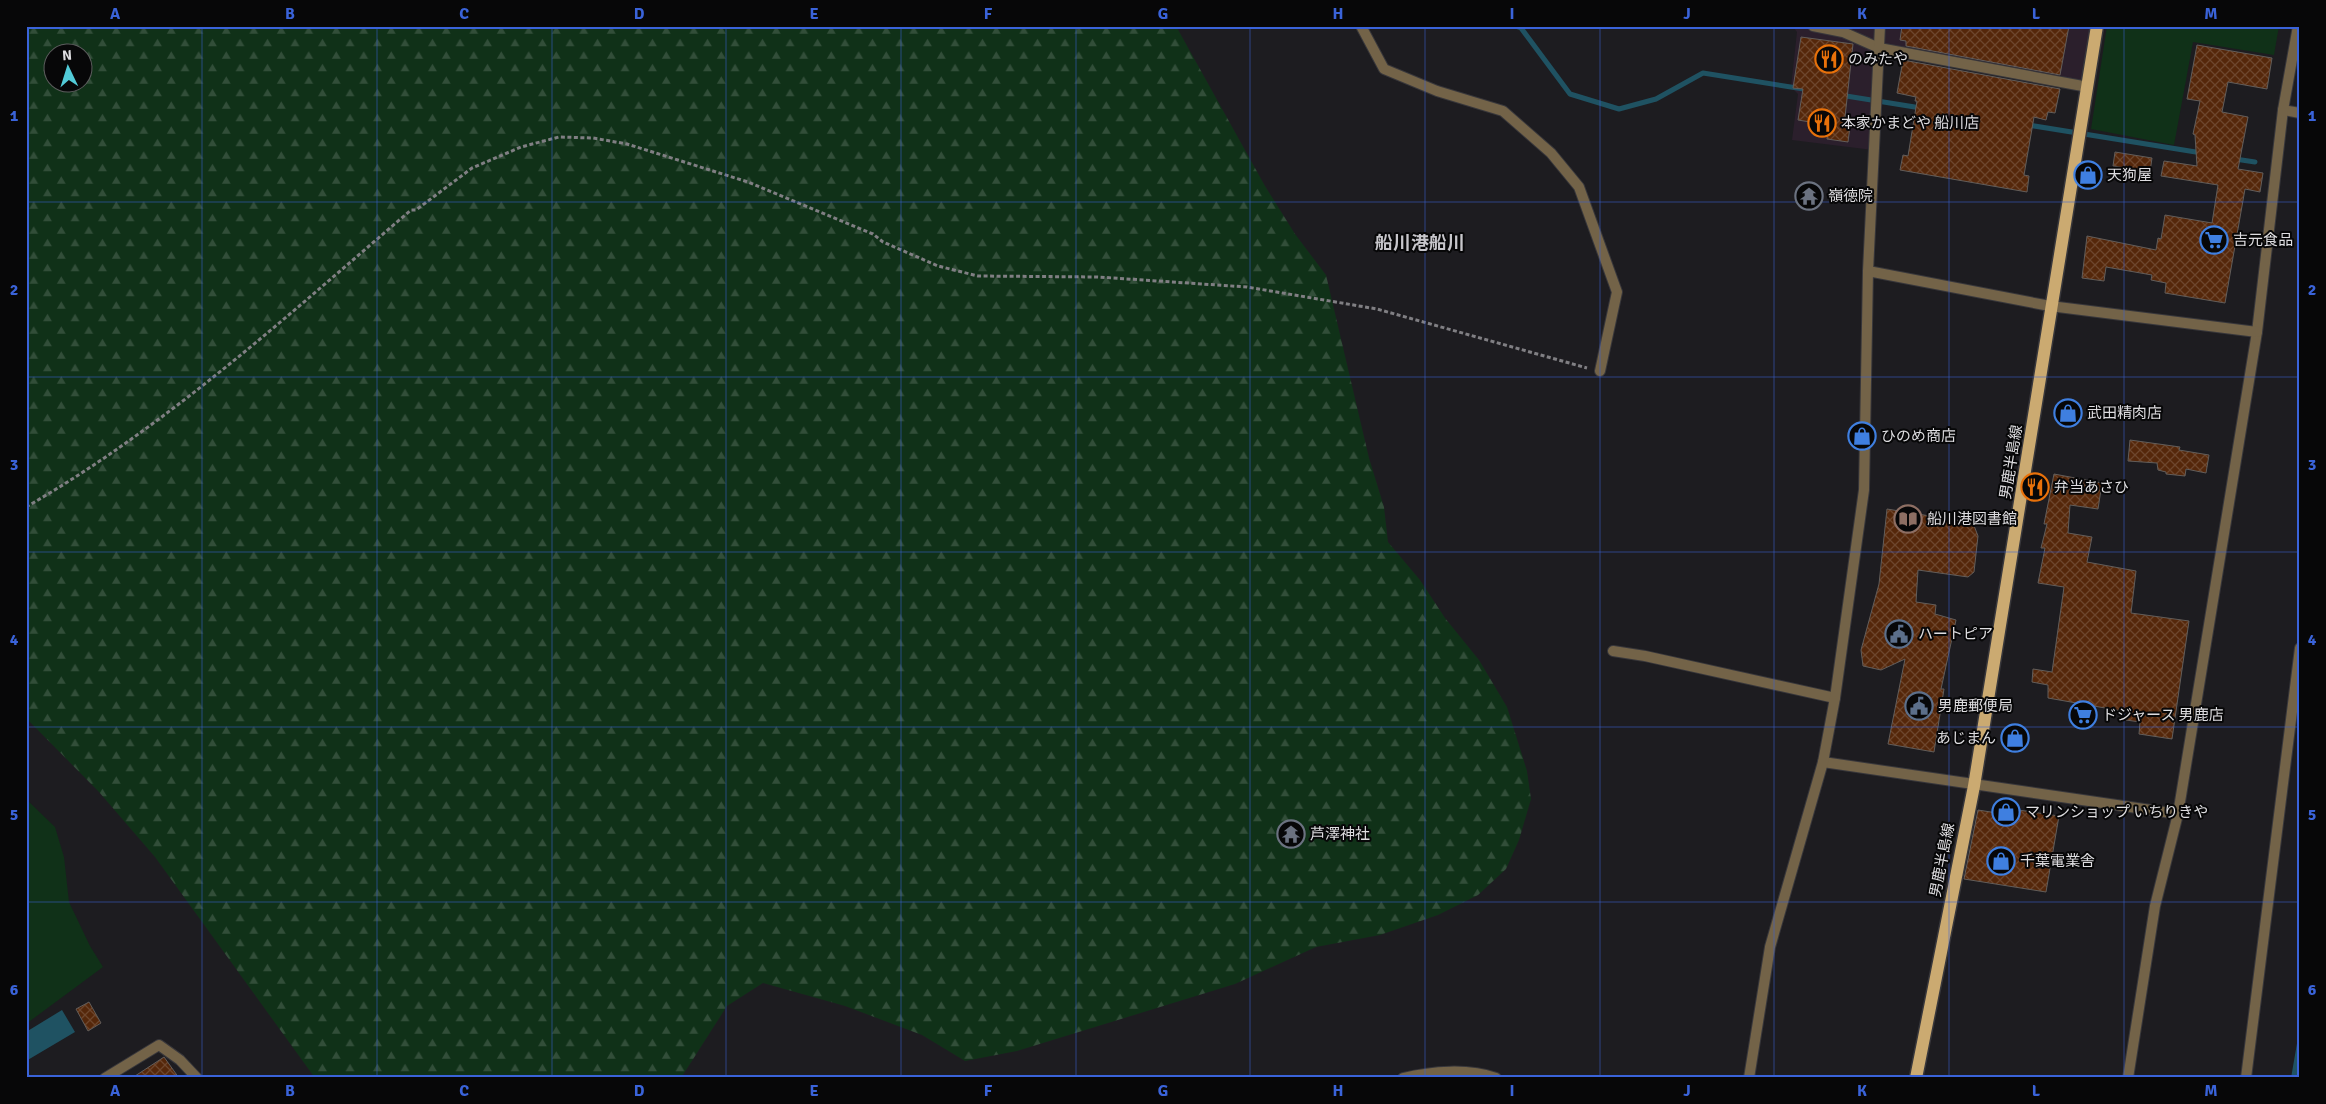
<svg xmlns="http://www.w3.org/2000/svg" width="2326" height="1104" font-family="Signika,'Noto Sans JP',sans-serif">
  <style>
    .commercial { fill: #2b1f2c }
    .green { fill: #103118 }
    .forest { fill: url(#forest-firs); fill-rule: evenodd }
    .water { fill: #1f5262 }
    .lines { fill: none; stroke-linecap: round; stroke-linejoin: round }
    .stream { stroke: #1f5262; stroke-width: 5 }
    .building { fill: url(#building-cross-hatch); stroke: #625d5a }
    .service-casing { stroke: #38373b; stroke-width: 12 }
    .minor-casing { stroke: #38373b; stroke-width: 12 }
    .tertiary-casing { stroke: #38373b; stroke-width: 12 }
    .primary-casing { stroke: #38373b; stroke-width: 15 }
    .path { stroke: #807f83; stroke-width: 3; stroke-dasharray: 4 2.5; stroke-linecap: butt }
    .service { stroke: #736348; stroke-width: 10 }
    .minor { stroke: #736348; stroke-width: 10 }
    .tertiary { stroke: #736348; stroke-width: 10 }
    .primary { stroke: #cbaa71; stroke-width: 12 }
    .grid { fill: none; stroke: #3a63d9; stroke-width: 1; stroke-opacity: 0.55 }
    .labels { text-anchor: middle; stroke-width: 4; stroke-linejoin: round; paint-order: stroke }
    .poi-label { font-size: 15px; fill: #dedde0; stroke: #070708; text-anchor: start }
    .street-label { font-size: 15px; fill: #dedde0; stroke: #070708 }
    .quarter-label { font-size: 18px; font-weight: bold; fill: #c7c6cb; stroke: #070708 }
    .neatline { fill: none; stroke: #3a63d9; stroke-width: 2 }
    .grid-label { font-size: 16px; text-anchor: middle; font-weight: bold; fill: #3a63d9 }
  </style>
  <defs>
    <pattern id="forest-firs" width="22" height="20" patternUnits="userSpaceOnUse" patternTransform="scale(1.25)"><rect width="22" height="20" fill="#103118"/><path d="M5 1l3.5 6h-7zM16 11l3.5 6h-7z" fill="#324e39"/></pattern>
    <pattern id="building-cross-hatch" width="8" height="8" patternUnits="userSpaceOnUse" patternTransform="scale(1.25)"><rect width="8" height="8" fill="#55270a"/><path d="M0 0l8 8M0 8l8-8" fill="none" stroke="#6d462d"/></pattern>
  </defs>
  <rect width="100%" height="100%" fill="#1d1c20"/>
  <path class="commercial" d="M1792 26H2097L2088 87 1879 48 1873 150 1792 140 1798 94 1791 87 1797 32Z"/>
  <path class="green" d="M2107 26H2279L2274 55 2193 42 2174 145 2091 129Z
    M26 799 55 827 64 857 69 902 90 946 103 967 26 1024Z"/>
  <path class="forest" d="M26 26H1176L1265 186 1295 234 1326 275 1369 458 1384 507 1388 542 1420 580 1445 618 1479 660 1507 707 1527 771 1531 799 1519 840 1506 869 1478 895 1438 915 1380 935 1316 947 1235 984 1017 1051 965 1061 922 1035 845 1006 763 983 727 1006 681 1078H315L155 857 99 792 26 718ZM52 52H82V82H52Z"/>
  <path class="water" d="M62 1010 75 1032 26 1061V1032Z
    M2300 1026V1078H2291Z"/>
  <g class="lines">
    <path class="stream" d="M1515 26 1521 28 1570 94 1619 109 1656 99 1703 73 1810 90
      M1840 95 1921 108
      M2028 125 2202 153
      M2235 159 2255 162"/>
  </g>
  <path class="building" d="M1902 26H2069L2060 75 1906 46V41L1900 40Z
    M1801 37 1853 44 1845 117 1851 118 1848 142 1827 139 1828 125 1798 120 1803 89 1793 88Z
    M2197 45 2272 58 2267 89 2228 82 2222 112 2248 117 2238 169 2263 173 2260 192 2245 189 2225 303 2165 293 2166 283 2151 280 2152 275 2106 267 2104 281 2082 278 2087 236 2156 250 2158 238 2161 239 2165 215 2212 223 2218 185 2161 176 2164 161 2197 166 2195 135 2193 134 2200 101 2187 99Z
    M1903 60 2060 89 2055 113 2048 112 2046 120 2034 117 2024 175 2029 176 2027 192 1900 170 1903 155 1908 156 1917 101H1915L1916 97 1897 93Z
    M2115 152 2152 158 2150 172 2113 166Z
    M2130 440 2180 447 2179 450 2209 455 2206 473 2186 469 2185 476 2166 474V472L2158 470 2157 463 2128 461Z
    M2054 474 2102 483 2098 509 2070 505 2068 533 2092 537 2087 562 2136 571 2131 613 2189 621 2172 739 2139 734 2140 722 2126 720 2128 712 2048 698V685L2032 682 2033 669 2052 672 2064 587 2038 583 2045 548H2041L2047 524H2044Z
    M1887 509 1973 523 1978 536 1974 572 1968 577 1918 570 1916 602 1936 605 1935 614 1956 620 1941 689H1944L1934 752 1888 744 1905 659 1881 670 1863 666 1861 650 1879 584Z
    M1998 807 2059 816 2046 892 1964 879 1978 810 1997 813Z
    M89 1002 101 1023 88 1031 76 1009Z
    M164 1057 179 1078H132Z"/>
  <g class="lines">
    <g class="service-casing">
      <path id="service" d="M1361 26 1384 69 1437 91 1503 111 1551 153 1579 187 1617 292 1600 371
        M2283 110 2300 113"/>
    </g>
    <g class="minor-casing">
      <path id="minor" d="M1813 26 1843 32 1879 48 2088 87
        M1613 651 1645 656 1835 698
        M1823 762 2178 814
        M105 1078 159 1045 180 1060 197 1078
        M1403 1078C1432 1071 1468 1068 1496 1078
        M2128 1078 2155 906 2178 814 2257 332 2283 110 2298 26"/>
    </g>
    <g class="tertiary-casing">
      <path id="tertiary" d="M1868 271 2050 306 2257 332
        M1749 1078 1770 947 1823 762 1835 698 1864 490 1868 271 1880 26
        M2246 1078 2300 648"/>
    </g>
    <g class="primary-casing">
      <path id="primary" d="M1916 1078 1974 786 2097 26"/>
    </g>
    <path class="path" d="M26 507C167 426 288 315 411 210H416L472 168 521 147 559 137 593 138 627 144 748 182 873 234 883 242 938 266 978 276 1098 277 1247 287 1377 309 1587 368"/>
    <use href="#service" class="service"/>
    <use href="#minor" class="minor"/>
    <use href="#tertiary" class="tertiary"/>
    <use href="#primary" class="primary"/>
  </g>
  <path class="grid" d="M202 26V1078M377 26V1078M552 26V1078M726 26V1078M901 26V1078M1076 26V1078M1250 26V1078M1425 26V1078M1600 26V1078M1774 26V1078M1949 26V1078M2124 26V1078M26 202H2300M26 377H2300M26 552H2300M26 727H2300M26 902H2300"/>
  <defs>
    <g id="restaurant-ring" transform="scale(1.4375)"><circle r="9.5" fill="#070708" stroke="#e8710a" stroke-width="1.5"/><path d="M-5-6h1v4h1v-4h1v4h1v-4h1v5L-1.5 .5V6h-2V.5L-5-1ZM5-6V6H3V1.5H1.5Q1.5-4 5-6Z" fill="#e8710a"/></g>
    <g id="shop-ring" transform="scale(1.4375)"><circle r="9.5" fill="#070708" stroke="#3f7fe0" stroke-width="1.5"/><path d="M-5-2.5h2.3a2.7 3.5 0 0 1 5.4 0H5L5.5 6h-11ZM-1.5-2.5h3a1.5 2.3 0 0 0-3 0Z" fill="#3f7fe0"/></g>
    <g id="temple-ring" transform="scale(1.4375)"><circle r="9.5" fill="#070708" stroke="#6b7280" stroke-width="1.5"/><path d="M0-6L5-2H3V0L6.5 2.5H4V6H1.5V3h-3V6H-4V2.5H-6.5L-3 0V-2H-5Z" fill="#6b7280"/></g>
    <g id="supermarket-ring" transform="scale(1.4375)"><circle r="9.5" fill="#070708" stroke="#3f7fe0" stroke-width="1.5"/><path d="M-6-5.5h2.5l.6 2H6L4.5 2H-2.5L-4.4-4H-6ZM-1.5 3.2a1.3 1.3 0 1 0 .1 0ZM3 3.2a1.3 1.3 0 1 0 .1 0Z" fill="#3f7fe0"/></g>
    <g id="library-ring" transform="scale(1.4375)"><circle r="9.5" fill="#070708" stroke="#8d6e63" stroke-width="1.5"/><path d="M-6-4Q-3-5.5-.7-3.5V5Q-3 3-6 4ZM6-4Q3-5.5 .7-3.5V5Q3 3 6 4Z" fill="#8d6e63"/></g>
    <g id="civic-ring" transform="scale(1.4375)"><circle r="9.5" fill="#070708" stroke="#5c6f8a" stroke-width="1.5"/><path d="M-.6-6.5H3V-4.5H.6V-3L4-1V1h2V6H-6V1h2V-1L-.6-3ZM-1.2 2.5V6h2.4V2.5Z" fill="#5c6f8a"/></g>
  </defs>
  <g fill-rule="evenodd">
    <use href="#restaurant-ring" x="1829" y="59"/>
    <use href="#restaurant-ring" x="1822" y="123"/>
    <use href="#shop-ring" x="2088" y="175"/>
    <use href="#temple-ring" x="1809" y="196"/>
    <use href="#supermarket-ring" x="2214" y="240"/>
    <use href="#shop-ring" x="2068" y="413"/>
    <use href="#shop-ring" x="1862" y="436"/>
    <use href="#restaurant-ring" x="2035" y="487"/>
    <use href="#library-ring" x="1908" y="519"/>
    <use href="#civic-ring" x="1899" y="634"/>
    <use href="#civic-ring" x="1919" y="706"/>
    <use href="#supermarket-ring" x="2083" y="715"/>
    <use href="#shop-ring" x="2015" y="738"/>
    <use href="#shop-ring" x="2006" y="812"/>
    <use href="#temple-ring" x="1291" y="834"/>
    <use href="#shop-ring" x="2001" y="861"/>
  </g>
  <g class="labels">
    <g class="poi-label">
      <text x="1848" y="64">のみたや</text>
      <text x="1841" y="128">本家かまどや 船川店</text>
      <text x="2107" y="180">天狗屋</text>
      <text x="1828" y="201">嶺徳院</text>
      <text x="2233" y="245">吉元食品</text>
      <text x="2087" y="418">武田精肉店</text>
      <text x="1881" y="441">ひのめ商店</text>
      <text x="2054" y="492">弁当あさひ</text>
      <text x="1927" y="524">船川港図書館</text>
      <text x="1918" y="639">ハートピア</text>
      <text x="1938" y="711">男鹿郵便局</text>
      <text x="2102" y="720">ドジャース 男鹿店</text>
      <text x="1996" y="743" text-anchor="end">あじまん</text>
      <text x="2025" y="817">マリンショップ いちりきや</text>
      <text x="1310" y="839">芦澤神社</text>
      <text x="2020" y="866">千葉電業舎</text>
    </g>
    <g class="street-label">
      <text transform="translate(2011 462) rotate(-81)" y="5">男鹿半島線</text>
      <text transform="translate(1942 860) rotate(-79)" y="5">男鹿半島線</text>
    </g>
    <g class="quarter-label">
      <text x="1420" y="249">船川港船川</text>
    </g>
  </g>
  <rect width="2326" height="1104" fill="none" stroke="#070708" stroke-width="55"/>
  <g transform="translate(68 68) rotate(356)"><circle r="24" fill="#070708" stroke="#5d5d5e"/>
  <path d="M0-4L9 19L0 12L-9 19Z" fill="#52cbd8"/>
  <text y="-8" font-size="14" font-weight="bold" text-anchor="middle" fill="#dedde0">N</text>
  </g>
  <rect x="28" y="28" width="2270" height="1048" class="neatline"/>
  <g class="grid-label">
    <text x="115" y="19">A</text>
    <text x="290" y="19">B</text>
    <text x="464" y="19">C</text>
    <text x="639" y="19">D</text>
    <text x="814" y="19">E</text>
    <text x="988" y="19">F</text>
    <text x="1163" y="19">G</text>
    <text x="1338" y="19">H</text>
    <text x="1512" y="19">I</text>
    <text x="1687" y="19">J</text>
    <text x="1862" y="19">K</text>
    <text x="2036" y="19">L</text>
    <text x="2211" y="19">M</text>
    <text x="14" y="121">1</text>
    <text x="2312" y="121">1</text>
    <text x="14" y="295">2</text>
    <text x="2312" y="295">2</text>
    <text x="14" y="470">3</text>
    <text x="2312" y="470">3</text>
    <text x="14" y="645">4</text>
    <text x="2312" y="645">4</text>
    <text x="14" y="820">5</text>
    <text x="2312" y="820">5</text>
    <text x="14" y="995">6</text>
    <text x="2312" y="995">6</text>
    <text x="115" y="1096">A</text>
    <text x="290" y="1096">B</text>
    <text x="464" y="1096">C</text>
    <text x="639" y="1096">D</text>
    <text x="814" y="1096">E</text>
    <text x="988" y="1096">F</text>
    <text x="1163" y="1096">G</text>
    <text x="1338" y="1096">H</text>
    <text x="1512" y="1096">I</text>
    <text x="1687" y="1096">J</text>
    <text x="1862" y="1096">K</text>
    <text x="2036" y="1096">L</text>
    <text x="2211" y="1096">M</text>
  </g>
</svg>
